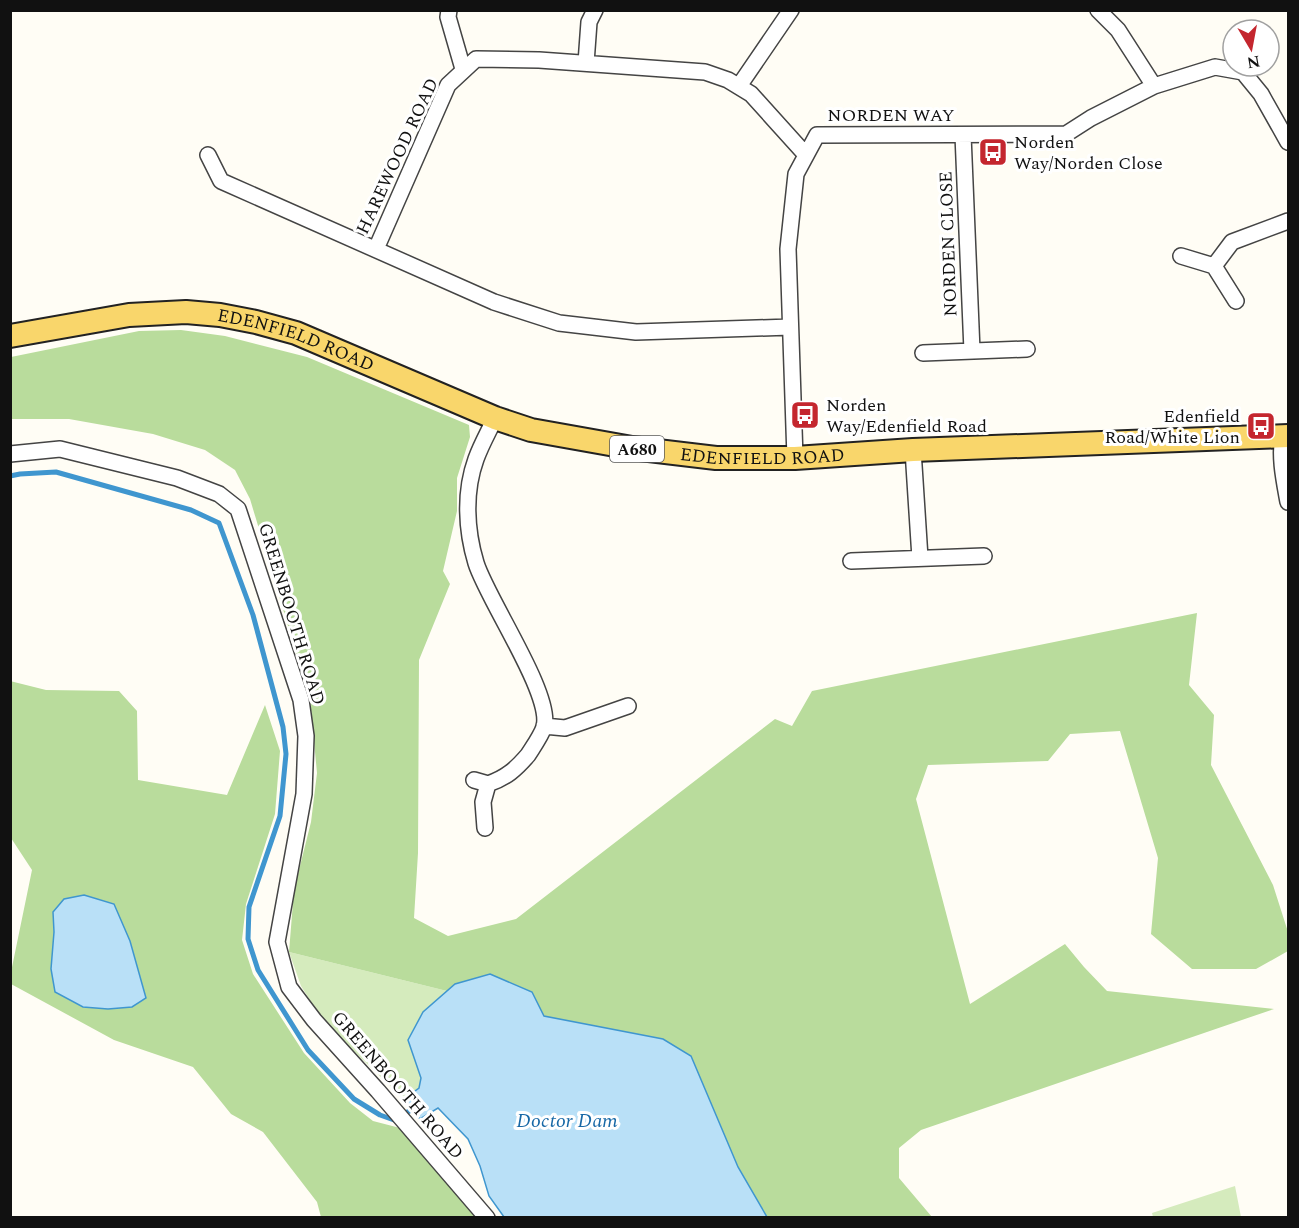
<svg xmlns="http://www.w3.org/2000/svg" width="1299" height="1228" font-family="Spectral,serif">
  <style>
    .green { fill: #d5ebbd }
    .forest { fill: #b9dc9c; fill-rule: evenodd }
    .water { fill: #b9e0f7; stroke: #3f96cf; stroke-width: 1.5 }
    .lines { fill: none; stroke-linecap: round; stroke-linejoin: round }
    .stream { stroke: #3f96cf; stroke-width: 5 }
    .street-casing { stroke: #444; stroke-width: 18 }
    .primary-casing { stroke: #222; stroke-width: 26 }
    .street { stroke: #fff; stroke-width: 15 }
    .primary { stroke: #f9d66b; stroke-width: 22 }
    .labels { text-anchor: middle; stroke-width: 6; stroke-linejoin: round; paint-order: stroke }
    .shield { fill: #fff; stroke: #585858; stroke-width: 1.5 }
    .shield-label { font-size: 16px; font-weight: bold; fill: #111 }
    .street-label { font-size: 18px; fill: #111; stroke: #fff }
    .poi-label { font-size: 18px; fill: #111; stroke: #fff; text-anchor: start }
    .water-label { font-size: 20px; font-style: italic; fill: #1768a6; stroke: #fff }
  </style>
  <rect width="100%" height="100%" fill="#fffdf5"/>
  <path class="green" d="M289 952 447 991 423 1012 408 1039 421 1078 419 1088 404 1099 325 1024 301 986Z
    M1235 1186 1241 1217H1153L1152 1213Z"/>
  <path class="forest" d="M181 330 225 336 307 357 469 425 470 437 457 478V511L443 571 450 584 419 660 418 853 414 918 448 936 516 919 775 719 792 726 812 691 1197 613 1189 685 1214 715 1211 765 1273 885 1288 932V951L1256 969H1192L1151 934 1158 858 1120 731 1070 734 1048 761 928 765 916 799 970 1004 1065 944 1084 967 1107 991 1274 1009 921 1130 899 1148V1178L932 1217H767L663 1039 544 1016 532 992 455 984 447 991 289 952 294 890 311 822 317 773 310 699 250 499 235 470 205 450 153 434 69 419H11V357L139 331Z
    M10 681 46 690 119 691 137 711 138 780 227 795 265 705 280 751 275 814 246 904 242 940 253 974 304 1053 350 1103 373 1121 400 1128 481 1217H321L317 1202 263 1132 231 1114 193 1067 114 1040 11 984V972L32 870 11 838ZM53 912 130 941 146 998 132 1007 108 1009 83 1007 54 932Z"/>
  <path class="water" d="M84 895 114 904 130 941 146 998 132 1007 108 1009 83 1007 55 992 51 969 54 932 53 912 64 899Z
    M490 974 532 992 544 1016 663 1039 691 1056 738 1167 767 1217H504L489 1196 480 1166 468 1139 438 1108 420 1119 404 1099 419 1088 421 1078 408 1040 423 1012 455 984Z"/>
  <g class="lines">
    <path class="stream" d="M10 476 20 474 56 472 191 510 219 523 253 615 283 727 286 754 280 816 249 907 248 939 258 970 308 1050 354 1099 380 1115 394 1120 416 1107"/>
    <g class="street-casing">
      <path id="street" d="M449 10 448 17 463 69
        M1098 10 1118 30 1154 86
        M586 63 589 22 595 10
        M1243 72 1261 94 1288 142
        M739 86 791 10
        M963 135 972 351
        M208 155 221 181 494 302 559 323 636 332 790 327
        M376 249 448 85 476 59 539 60 705 72 728 80 751 94 806 155
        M1181 256 1214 266 1236 301
        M1214 266 1232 242 1288 221
        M923 353 1027 349
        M1283 435C1279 457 1284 480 1288 502
        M913 450 920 558
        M10 454 60 449 177 478 219 494 238 509 301 700 306 736 304 794 277 942 289 987 314 1020 378 1091 487 1218
        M795 458 788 249 796 174 817 135 1066 134 1091 118 1154 86 1215 67 1243 72
        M851 561 984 556
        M544 726 565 728 628 706
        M474 780 488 784 483 802 485 828
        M488 784C506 778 516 769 528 755 533 747 541 736 544 727 553 695 487 599 476 563 466 530 464 492 476 459 481 445 489 431 495 418"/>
    </g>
    <g class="primary-casing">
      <g id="primary">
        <path id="s1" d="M10 336 129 315 186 312 220 315 256 322 296 333 495 418 531 430 632 448 716 458H795L913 450 1288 436"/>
      </g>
    </g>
    <use href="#street" class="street"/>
    <use href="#primary" class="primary"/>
  </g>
  <defs>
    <g id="bus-square" transform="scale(1.5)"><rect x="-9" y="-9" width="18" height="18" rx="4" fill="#c4262e" stroke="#fff"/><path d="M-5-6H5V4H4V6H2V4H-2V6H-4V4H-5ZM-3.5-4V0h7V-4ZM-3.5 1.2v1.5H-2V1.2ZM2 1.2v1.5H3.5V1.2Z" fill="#fff"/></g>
  </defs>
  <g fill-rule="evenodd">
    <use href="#bus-square" x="993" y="152"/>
    <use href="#bus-square" x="805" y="415"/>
    <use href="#bus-square" x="1261" y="426"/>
  </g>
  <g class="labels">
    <rect class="shield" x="610" y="436" width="54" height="26" rx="4.5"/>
    <g class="shield-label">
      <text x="637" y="455">A680</text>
    </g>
    <g class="street-label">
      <text x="891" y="121">NORDEN WAY</text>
      <text transform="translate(397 156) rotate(-65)" y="6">HAREWOOD ROAD</text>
      <text transform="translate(948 244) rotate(-92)" y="6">NORDEN CLOSE</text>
      <text dy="6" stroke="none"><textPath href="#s1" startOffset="292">EDENFIELD ROAD</textPath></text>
      <text dy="6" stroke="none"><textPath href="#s1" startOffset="778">EDENFIELD ROAD</textPath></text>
      <text transform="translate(292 614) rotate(73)" y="6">GREENBOOTH ROAD</text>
      <text transform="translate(398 1085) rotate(49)" y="6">GREENBOOTH ROAD</text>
    </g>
    <g class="poi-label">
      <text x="1014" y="148">Norden<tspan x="1014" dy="21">Way/Norden Close</tspan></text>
      <text x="826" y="411">Norden<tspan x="826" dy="21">Way/Edenfield Road</tspan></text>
      <text x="1240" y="422" text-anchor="end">Edenfield<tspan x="1240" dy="21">Road/White Lion</tspan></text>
    </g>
    <g class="water-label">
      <text x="567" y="1127">Doctor Dam</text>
    </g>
  </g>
  <rect width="1299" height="1228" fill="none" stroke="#111111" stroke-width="24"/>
  <g transform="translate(1251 48) rotate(170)"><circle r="28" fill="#ffffff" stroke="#a0a0a0" stroke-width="1.5"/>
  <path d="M0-4.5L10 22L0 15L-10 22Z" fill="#c4262e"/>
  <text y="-9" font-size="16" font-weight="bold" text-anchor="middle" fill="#111111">N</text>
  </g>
</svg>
